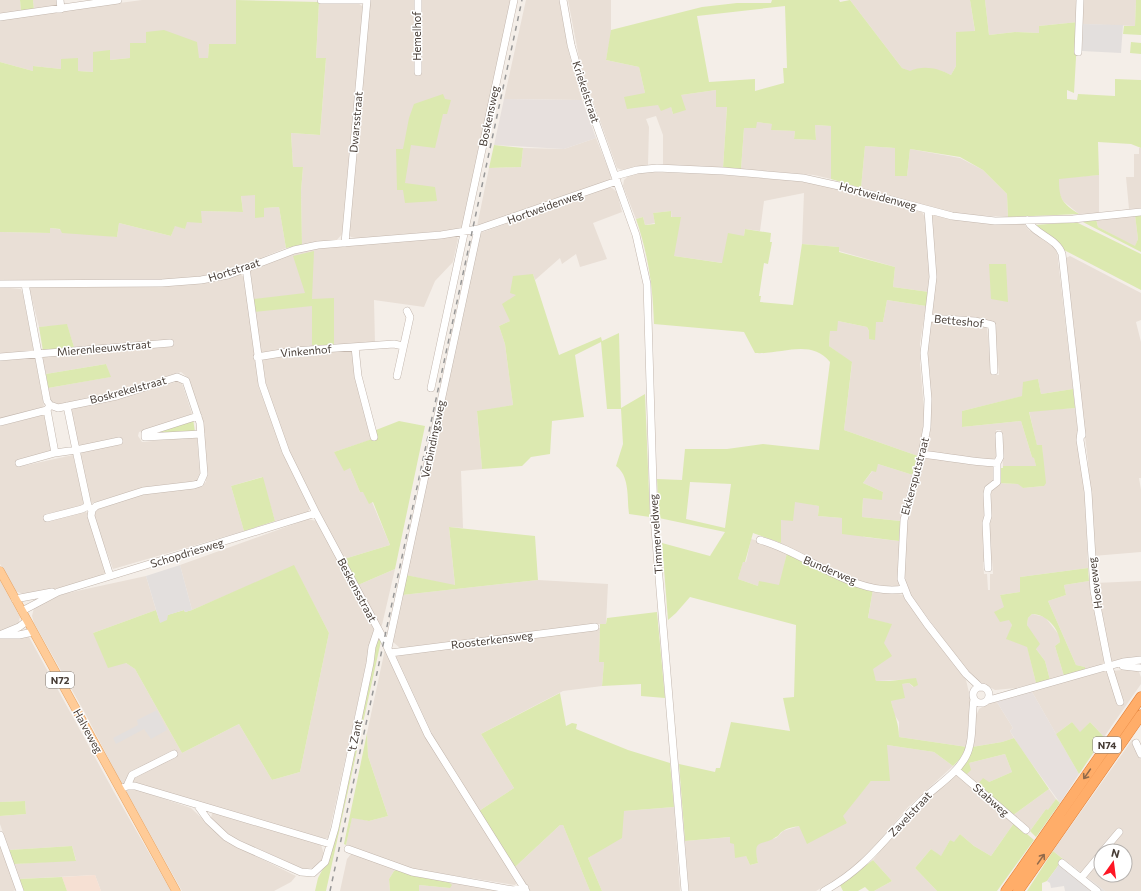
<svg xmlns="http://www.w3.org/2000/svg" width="1141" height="891" font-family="Commissioner,sans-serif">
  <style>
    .residential { fill: #e9dfd6; fill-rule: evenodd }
    .commercial { fill: #f6e0d3 }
    .industrial { fill: #e7e0dd }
    .green { fill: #dce9b0; fill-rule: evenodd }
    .parking { fill: #e3dfdd }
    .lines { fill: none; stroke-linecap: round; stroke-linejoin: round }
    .minor-casing { stroke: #c3b7ae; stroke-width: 8 }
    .major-casing { stroke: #e7a464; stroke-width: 9 }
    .highway-casing { stroke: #e17e36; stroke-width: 11 }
    .minor { stroke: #fff; stroke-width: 7 }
    .major { stroke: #ffcb97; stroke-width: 8 }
    .highway { stroke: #ffad69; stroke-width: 10 }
    .rail { stroke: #979797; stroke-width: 1.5; stroke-dasharray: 5 5; stroke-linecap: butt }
    .oneway { stroke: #916a4b }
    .labels { text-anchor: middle; stroke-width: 3; stroke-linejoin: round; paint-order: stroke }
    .shield { fill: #fff; stroke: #7f7873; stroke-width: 1 }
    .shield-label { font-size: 10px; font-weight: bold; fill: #483e37 }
    .street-label { font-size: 11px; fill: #483e37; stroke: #fff }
  </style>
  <rect width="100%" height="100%" fill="#f4eee8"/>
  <path class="residential" d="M0 0H20L21 11 0 14Z
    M33 0H57L56 5 53 7 34 10Z
    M142 0H236V44H209L208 58H199L146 32 147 43 130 58 109 60 93 72 78 71 77 58 61 69 33 66V71L0 62V19Z
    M371 0H510L511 2 462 227 460 229 358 239 351 237 348 234 369 3Z
    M526 0H559L569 53 582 100 504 99Z
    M568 0H611V34L606 60 639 67 645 93 658 105 671 107 673 114 681 95 716 90 727 106 723 168 663 165V135L656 116 646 119 649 127 648 165 622 170 617 168 581 68Z
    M850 0H970L975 32H956V66L951 75 942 71 934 70 916 69 910 72 902 68Z
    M985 0H1079L1078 22 1039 26V33L1015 32 989 35Z
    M1082 0H1136L1135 26 1081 24Z
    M319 2 358 3 363 7 343 233 336 241 302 245 301 191 303 167H293L291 133 320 135 326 59H316Z
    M757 122 772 124V130L795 131 794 139 816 140 815 125 831 126V179L814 175 741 169 744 128Z
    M596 138 611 176 610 180 477 226 489 168 521 167 523 148 564 149Z
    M865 146 895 148V176H907L910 149 960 158 983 170 1007 194 1008 217 956 214 861 188Z
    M1139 148H1141V208L1129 209 1126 177H1134V154H1139Z
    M642 172 710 174 798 181 821 185 922 212 926 219 930 271 929 292 893 287 895 267 839 251V247L802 244 804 193 764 201 760 231 745 229 744 236 723 263 674 256 671 211 653 213 655 223 645 225 643 217 636 219 623 186 624 180 628 176Z
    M1099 175V213L1079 214 1063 201 1059 193V178Z
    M605 188H612L617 192 622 212 593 223 607 259 580 267 576 254 562 264 560 258 535 280 533 274 516 295 510 321 499 326 505 344 513 405 477 412 482 469 461 471 463 528 449 527 455 586 406 575 480 233Z
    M241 195H255L264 208 279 207 286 248 228 271 195 279 0 280V232L49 233 50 228 117 237 119 223 171 236 175 225 185 229 186 222 201 211 243 212Z
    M933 215 981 223 1024 224 1029 230 1053 245 1057 251 1073 389 1041 394 1038 379 1023 396 962 411V427L1021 421 1032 457H1034L1036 466H1003L1001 430H996L997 457 991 460 929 452 927 450 930 435 931 415 927 349 931 322 982 324 985 326 987 328 992 375H999L994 322 932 315 931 310V217Z
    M1135 215 1138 239 1135 247 1098 227 1096 219Z
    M456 236 458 239 453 262 435 281 424 307 374 300 375 344 264 354 260 352 250 271 252 269 292 253 322 248Z
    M1070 256 1141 293V320L1136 322 1141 342V478H1139L1141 490V552L1093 556 1088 461 1075 354 1066 258Z
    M240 274 244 277 259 388 285 457 309 504V510L306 514 275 521 262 477 231 486 244 531 113 569 94 517 97 508 146 493 200 487 206 482 202 422 187 377 181 372 116 393 57 405 50 401 48 388 110 377 106 364 46 374 41 357 172 345 171 340 74 347 67 325 39 327 29 287 181 285Z
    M0 287 21 289 23 295 34 352 0 356Z
    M887 300 926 306 920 343V363L925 421 918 456 844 430 852 363 829 346 830 331 838 321 867 327 869 331V339L876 322H883Z
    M350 349 353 351 373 439 334 452 350 468 360 492 363 491 369 503 372 502 390 545 344 559 291 456 268 397 262 360 285 354Z
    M35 357 44 407 0 419V361Z
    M179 381 182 383 192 414 139 432 138 436 142 442 197 437 200 475 197 481 147 487 92 503 89 499 78 452 122 443 120 437 78 447 70 407 119 398Z
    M1075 408 1085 492 1088 568 1020 577V592L1000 595 1012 625 1007 639 1027 646 1036 683 1016 688 995 690 977 680 967 671 908 591 904 573 906 522 924 458 930 457 969 464 995 465V480L988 487 986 561 983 562 984 574H987L988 590H990V574H993L992 560H990L989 492 998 483 1019 484 1023 488 1044 486 1042 445 1037 446 1029 411Z
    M46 414 53 448 51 452 16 460 18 467 73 455 84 502 82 506 46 514 47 520 84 511 87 513 106 575 73 585 26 595 15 591 0 564V426Z
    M878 464 913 475 905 499 900 521 862 517 863 498 882 499 883 492 863 483Z
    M795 501 819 506 818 516 842 518 864 537 899 541V587L875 585 857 581 797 554 781 543V520Z
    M308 519 316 521 371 620 374 628 328 838H323L133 784 121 783 85 713 34 623 32 616 34 608 63 594 146 576 156 610 93 633 126 663 135 669 182 753 239 724 272 780 300 772 329 633 294 566 192 610 180 565Z
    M751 539 773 545 787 553 780 585 758 586 738 579 743 561 746 562Z
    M395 569 382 625 381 627 358 585Z
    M0 580 20 617 18 625 0 632Z
    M538 580 608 584 606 624H594L400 648 393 642 402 595Z
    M1089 581 1105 663 1102 666 1085 670V667L1076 665 1048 601 1066 595 1064 585Z
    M1141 581V656L1112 661 1109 658 1095 583Z
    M873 589 903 595 966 680 971 701 967 747 899 737V722L894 714 891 701 902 684 909 683 913 687 916 679 876 681 872 669 891 624 868 619Z
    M1032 614 1045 617 1059 635 1060 642 1055 646 1064 676 1050 680 1045 661 1036 649 1027 625 1028 618Z
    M600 628 599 662H604L602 686 563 691 481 734 514 788 479 811 434 738 396 656 400 654Z
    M29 637 114 792 171 891H101L95 875 19 879 14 864 76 860 72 846 9 850 0 824V816L26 814 25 801 0 802V639Z
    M385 649 425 735 517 882 515 885 413 869 346 845 352 817 369 821 388 816 368 756 367 733Z
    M1132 669 1139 672 1141 677V684L1104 737 1090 722 1080 733 1072 722 1056 734 1031 690 1106 671 1118 703 1112 671Z
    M995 699 1013 728 1010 731 1014 738 1002 742 972 747 974 721 979 709Z
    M1132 740 1141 760V891H1105L1053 851ZM1101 851H1125V875H1101Z
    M887 745 934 752 953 766 908 807 871 851 850 871 816 891H689L685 841 731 837 746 856 750 865 758 863 755 852 757 845 763 841 776 838 783 831 799 826 847 823 842 816 871 781Z
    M1005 754 1012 772 989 782 981 788 966 775 969 763Z
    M955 774 958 775 1014 823 991 856 974 846 960 834 954 843 950 840 941 857 931 849 915 868 937 891H874L892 881 873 860 905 820Z
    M132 788 191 808 227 842 296 876 291 882 274 891H182L127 793V790Z
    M1049 789 1056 799 1048 811 1046 809 1030 831 1012 816Z
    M674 807 680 891H602L588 858 599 851 624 811Z
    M212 812 321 845 324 854 319 867 303 869 230 836 211 819Z
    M560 825H563L590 891H530L515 867Z
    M0 845 16 890 13 891H0Z
    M351 854H354L396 870 394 871 389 879 390 891H340L347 859Z
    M448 881 508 891H419V885L450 888Z"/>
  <path class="commercial" d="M95 875 101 891H67L62 877Z"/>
  <path class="industrial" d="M504 99 582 100 596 138 564 149 494 145Z
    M1031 690 1079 774 1060 803 1019 746 1010 731 1013 728 995 699Z"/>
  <path class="green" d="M20 0H33L34 10 21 11Z
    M236 0 319 2 316 58H326L320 135 291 133 293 167H303L301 191 302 245 286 248 279 207 264 208V217L255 218V195L241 196 243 212 201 211 202 223 187 222 185 229 175 226 171 236 119 223 117 237 62 233 60 229 50 228V233L0 232V62L33 71V66L61 69V59L78 58V71L93 72V52L110 50V60L130 58V43H146V32L164 30 197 42 199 58H208L209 44H236Z
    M772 0H839L840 2 850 0 902 68 910 71C923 65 938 68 951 75L956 66V32L975 31 970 0H985L989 35 1015 32 1039 33V26L1078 22 1074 93 1067 90V99L1077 100 1078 94 1115 96V79L1141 80V148L1131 144 1098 142 1099 175 1059 179C1059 199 1062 203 1079 214L1008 217 1007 194 983 170 960 157 910 149 907 176H895V148L865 146 861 188 831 179V126L815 125 816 140 794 139 795 131 771 130 772 124 757 122 756 128H744L741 169 723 168 727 107H716V90L681 95 686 110 673 114 671 107 661 111 658 105 627 109 624 97 645 93 639 67 606 60 611 30 702 7 737 3H771ZM785 6 787 68H783L784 83 755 91V79L709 82 697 16Z
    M1136 0H1141V35L1123 34 1124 26H1135Z
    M1131 42 1141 43V54L1130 53Z
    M443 94 445 99 451 100 447 114H443L435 148 411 145 405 183 435 187 437 201 405 203 403 190H397L396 149H403L409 118 414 104Z
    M494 145 523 148 521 167 489 168Z
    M671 211V217H681L674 256 722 263 728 233 744 236 745 229 771 233 770 242H772L768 264 764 263 759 296H761L760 302 793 305 802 244 839 247V252L895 267 893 287 929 292 926 306 887 300 883 322H876L875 340 869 339V331L867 327 838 321 837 331H830L829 346 852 362 844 430 918 456 913 475 878 464 876 472 872 471 863 483 883 492 882 500 863 498 862 517 900 521 899 541 842 534V518L818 516 819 506 795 502 793 521 781 520V543L753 533 745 562H743L738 579 758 586 759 581 779 585 787 553 873 589 868 618 892 624 884 643 892 656 873 669 876 681H890L916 678 918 685 914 687 909 683 902 684 905 698 891 701C894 714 899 723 899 737L967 747 962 757 953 766 934 752 887 745 890 781H871L843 816 847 823 807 844 799 826C794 827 787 828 783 831 780 832 779 836 776 837 762 847 752 837 758 863L750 865 746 856 735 858 734 844 730 843V837L685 841 679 764 715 772 716 768H720L731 722 790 731 783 698 794 697 796 625 690 597 676 613 668 620 662 543 710 556 725 532 659 518 657 479 682 480 685 449H727L763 444 819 450 830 362C811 338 781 355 755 353L744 332 654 324C653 287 648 254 636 219L643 217 645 225 655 224 653 213ZM690 482 731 484 725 528 686 519Z
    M1135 215H1141V252L1081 221 1096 219 1098 227 1135 246 1138 239Z
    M1076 222 1141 254V290L1064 250 1061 245 1034 225Z
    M314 251 312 299 334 298V345H312V306L254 312 253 299 305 293 293 256Z
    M989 264H1006L1008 302 991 299Z
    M533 274 559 355 601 337 602 341 619 333 621 408 645 394 650 517 629 514C627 498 630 476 616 466L623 444 621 409H607L601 342 575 355 584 417 552 421 550 454 531 457 522 466 482 469 477 411 513 405 505 344 499 326 510 321 502 304 516 295 510 293 513 276Z
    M67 324 74 347 43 351 39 327Z
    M106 364 111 377 48 388 46 374Z
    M1038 379 1041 394 1073 389 1075 408 1029 412 1037 445H1042L1046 483 1044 486 1023 488 1018 484 998 483 999 468H1003V466H1036L1034 458 1032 457 1021 421 962 427V411L1022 396 1023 382Z
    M193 419 195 432 151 433Z
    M399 421 425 426 395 569 358 585 344 559 390 545 373 502 369 504 363 492H360L350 468 344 471 334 452 375 438 376 430Z
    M263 477 275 521 244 531 231 486Z
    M449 527 535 536 538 580 402 595 406 575 455 585Z
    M294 565 329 633 300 772 272 780 239 724 182 753 135 669 126 663 108 668 93 633 156 610 160 622 167 615 184 610 185 612 192 610Z
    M1088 568 1089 581 1064 585 1066 595 1048 601 1076 665 1085 667V670L1064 676 1055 646 1060 642C1059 629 1047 614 1032 614L1028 618 1027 625 1040 644 1036 649 1045 661 1050 680 1036 683 1027 647 1006 639 1012 625 1009 620 1000 622 994 612 1004 607 1000 595 1020 592V577Z
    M657 612 665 698 641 696V684L602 686 604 662H599L600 624H606L607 618Z
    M379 637 381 641 326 891H315L318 878 327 861 374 644Z
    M560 693 566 726 572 723 577 724 576 729 628 750 670 763 674 807 624 811 622 838 588 858 602 891H590L563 825H560L515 867 479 811 514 788 481 734Z
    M1072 722 1080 732 1090 722 1104 737 1079 774 1056 734Z
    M367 733 368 756 388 816 369 821 352 818 346 845 344 844Z
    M1014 738 1049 789 1012 816 981 788 983 786 979 783 983 778 989 782 1012 772 1005 754 969 763 971 770 966 775 961 771V768L972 747 1002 742Z
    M1056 799 1060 803 1036 837 1030 831 1046 809 1048 810Z
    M25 801 26 814 0 816V802Z
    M1014 823 1034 840 997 891H937L915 868 931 849 941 856 950 840 954 842 960 834 974 846 991 856Z
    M72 846 76 861 14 864 9 850Z
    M1053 851 1063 859 1047 881 1042 883V891H1027Z
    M873 860 892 881 874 891H869L865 887 858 891H843L840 885Z
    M396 870 414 876 448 881 452 885 450 888 419 885V891H390L389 879 394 871Z
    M62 877 67 891H24L19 879Z"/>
  <path class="parking" d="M1083 24 1123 25 1121 53 1082 51Z
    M180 565 192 610 185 612 184 610 168 615 167 620 160 623 146 576Z
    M157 710 167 730 151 739 144 729 116 744 113 738 138 725 137 720Z
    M1063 859 1105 891H1065L1064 886 1051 888 1050 883 1047 881Z"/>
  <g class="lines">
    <g class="minor-casing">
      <path id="minor" d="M60 0 61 9
        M321 0H366
        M563 0 571 45 582 84 636 235 647 284 654 517 685 891
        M0 17 118 0
        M1078 52 1080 0
        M418 72V0
        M615 176 637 170 657 168 723 171 803 178 839 186 952 216 995 221 1073 219 1141 212
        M928 210 933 277 924 353 928 399 927 427 922 454 904 520 901 579 908 597 927 624 966 674 980 687
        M1027 220C1035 235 1057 238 1062 254L1082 435
        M345 243 367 0
        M246 268 262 384 286 452 316 513 384 640 428 735 526 891
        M0 284 162 283 201 280 228 275 294 250 318 245 441 235 478 229 617 181
        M25 284 47 401 50 405 58 408 117 396 177 377 186 381 200 423 204 474 200 483 194 485 143 491 96 506 92 510 91 516 110 576
        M928 318 975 321 992 325 994 371
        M355 347 358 376 374 437
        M0 357 170 343
        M257 357 294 351 394 344 403 346
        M397 376 410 317 407 311
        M431 388 514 0
        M50 405 47 410 55 453 76 450 67 406
        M0 422 47 410
        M1081 432 1080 440 1088 492 1094 591 1109 667 1120 702
        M145 437V433L198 416
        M145 437 201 434
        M922 454C948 457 972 462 997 463V482L988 489 987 494 988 516 986 523 988 568
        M19 463 55 453
        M997 463 1000 457 999 435
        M92 510 88 506 76 450 119 441
        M47 518 82 509 88 506
        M760 540C806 552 853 597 904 589
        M15 599 52 592
        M22 611 58 592 316 513
        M2 634 19 627 27 621
        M0 635H19L33 632
        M388 648 478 229
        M390 653 595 627
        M1123 666 1141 668
        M973 695a8 8 0 1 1 16 0a8 8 0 1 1-16 0Z
        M989 700 1123 662 1141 660
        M1136 743 1141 754
        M956 770 1026 830
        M127 786 132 775 174 754
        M120 789 127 786H135L330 844
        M198 806 208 820 226 837 238 844 301 872 313 873 325 862 335 828 370 663 372 647 378 629
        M0 835 20 891
        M348 849 412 872 513 890 525 888
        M1103 851 1119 832
        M1062 863 1097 891
        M1081 878 1101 854
        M824 891C868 867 887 835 921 801 936 786 956 775 966 756 974 741 971 717 974 699"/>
    </g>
    <g class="major-casing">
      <path id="major" d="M0 571 176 891"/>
    </g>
    <g class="highway-casing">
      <path id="highway" d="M1006 891 1141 697
        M1018 891 1141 715"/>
    </g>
    <use href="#minor" class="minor"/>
    <use href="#major" class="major"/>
    <use href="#highway" class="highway"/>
    <path class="rail" d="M330 891 522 0"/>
  </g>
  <defs><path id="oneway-shaft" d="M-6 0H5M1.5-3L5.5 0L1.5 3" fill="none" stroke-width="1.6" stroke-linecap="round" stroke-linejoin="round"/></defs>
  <g class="oneway">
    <use href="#oneway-shaft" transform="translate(1087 774) rotate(125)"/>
    <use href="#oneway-shaft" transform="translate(1041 859) rotate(-55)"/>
  </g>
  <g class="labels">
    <g class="shield">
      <rect x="46" y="672" width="28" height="16" rx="3"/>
      <rect x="1093" y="737" width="28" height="16" rx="3"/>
    </g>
    <g class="shield-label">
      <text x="60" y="684">N72</text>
      <text x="1107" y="749">N74</text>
    </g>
    <g class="street-label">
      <text transform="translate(417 36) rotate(-90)" y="4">Hemelhof</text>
      <text transform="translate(586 92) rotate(72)" y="4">Kriekelstraat</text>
      <text transform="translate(489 116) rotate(-78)" y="4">Boskensweg</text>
      <text transform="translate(356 122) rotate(-85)" y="4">Dwarsstraat</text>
      <text transform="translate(878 196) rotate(15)" y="4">Hortweidenweg</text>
      <text transform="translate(545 207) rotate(-20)" y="4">Hortweidenweg</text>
      <text transform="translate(234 270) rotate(-18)" y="4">Hortstraat</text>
      <text transform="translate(959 321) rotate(6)" y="4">Betteshof</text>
      <text transform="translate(104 348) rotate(-5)" y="4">Mierenleeuwstraat</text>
      <text transform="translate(306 351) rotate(-5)" y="4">Vinkenhof</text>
      <text transform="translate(128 390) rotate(-15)" y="4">Boskrekelstraat</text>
      <text transform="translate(433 439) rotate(-78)" y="4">Verbindingsweg</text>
      <text transform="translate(915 476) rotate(-75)" y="4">Ekkersputstraat</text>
      <text transform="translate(656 534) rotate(-94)" y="4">Timmerveldweg</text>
      <text transform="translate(187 553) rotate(-17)" y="4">Schopdriesweg</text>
      <text transform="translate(830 570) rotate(23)" y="4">Bunderweg</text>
      <text transform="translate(1095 583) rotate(-97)" y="4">Hoeveweg</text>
      <text transform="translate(357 590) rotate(62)" y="4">Beskensstraat</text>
      <text transform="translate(492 640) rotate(-7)" y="4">Roosterkensweg</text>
      <text transform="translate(88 731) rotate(61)" y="4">Halveweg</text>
      <text transform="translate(355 736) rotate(-78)" y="4">'t Zant</text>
      <text transform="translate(991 800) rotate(41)" y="4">Stabweg</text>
      <text transform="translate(910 814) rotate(-47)" y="4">Zavelstraat</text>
    </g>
  </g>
  <g transform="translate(1113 863) rotate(14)"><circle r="19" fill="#ffffff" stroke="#b6b2af"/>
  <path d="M0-3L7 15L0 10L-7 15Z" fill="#fe1624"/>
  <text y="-6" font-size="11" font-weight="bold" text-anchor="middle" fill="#483e37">N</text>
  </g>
</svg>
